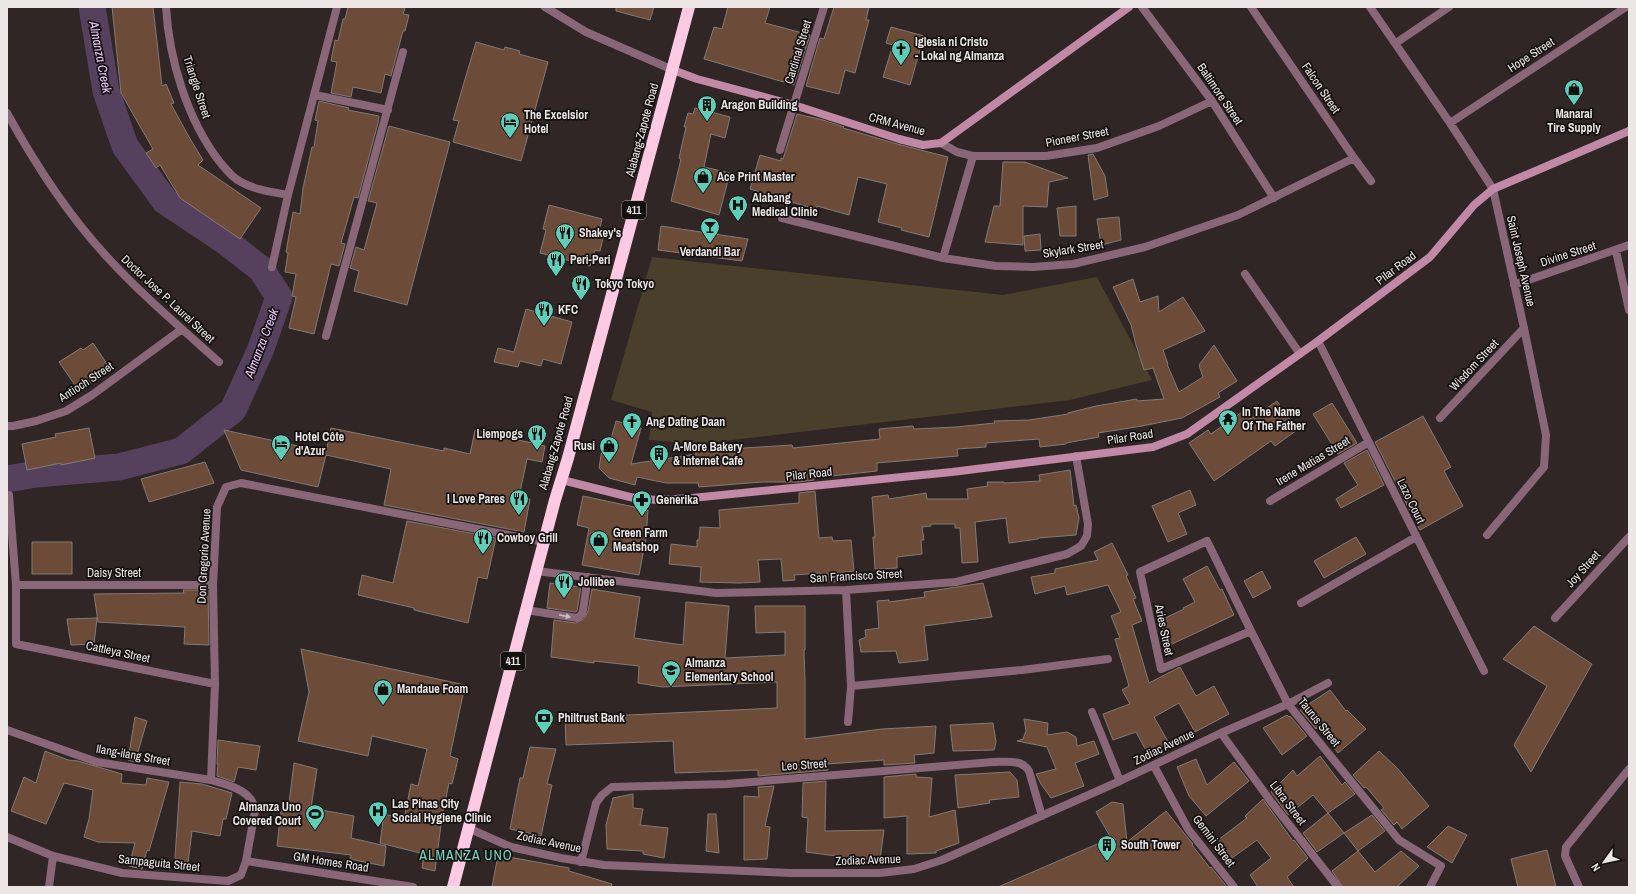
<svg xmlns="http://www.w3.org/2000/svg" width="1636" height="894" font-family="'Archivo Narrow',sans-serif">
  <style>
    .green { fill: #4a3f2a }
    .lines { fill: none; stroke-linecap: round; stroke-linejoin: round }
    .river { stroke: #55415d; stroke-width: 27 }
    .building { fill: #6c4c39; stroke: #837a75 }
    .street { stroke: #896778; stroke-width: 8 }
    .secondary { stroke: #c189a5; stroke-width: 8 }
    .highway { stroke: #fec9e3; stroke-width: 12 }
    .oneway { fill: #c9bac0 }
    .labels { text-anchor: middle; stroke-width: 3.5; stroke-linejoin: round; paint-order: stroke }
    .shield { fill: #141010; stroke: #aba6a6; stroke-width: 1 }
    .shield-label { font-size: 11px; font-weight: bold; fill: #ece6e6 }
    .poi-label { font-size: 12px; font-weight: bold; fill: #ece6e6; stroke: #141010; text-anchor: start }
    .street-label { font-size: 12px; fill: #ece6e6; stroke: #141010 }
    .water-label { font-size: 13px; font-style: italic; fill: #ebc5fb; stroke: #141010 }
    .quarter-label { font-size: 14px; letter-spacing: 1px; fill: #71d6c1; stroke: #141010 }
  </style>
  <rect width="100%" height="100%" fill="#2f2625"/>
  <path class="green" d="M652 257 1003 295 1097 277 1152 380 1070 400 699 444 649 440 652 412 611 400Z"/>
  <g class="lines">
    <path class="river" d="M7 479 36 474 119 467 181 451 233 410 260 351 279 297 261 269 225 241 165 201 125 146 106 91 92 7"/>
  </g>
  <path class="building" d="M112 7H153L162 86 166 84 174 103 171 104 189 137 203 160 198 165 261 208 240 239 180 198 160 165 156 168 146 153 153 149 121 93Z
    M348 7H399L405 8 403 14 409 15 405 31H403L391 76 385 74 381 93 353 87 351 97 331 93 337 62 331 61 335 40 338 41 343 19H345Z
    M616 7H654L650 20 616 11Z
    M728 7H770L765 23 810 35 794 85 704 59 714 27 722 29Z
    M834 7H869L866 20H869L855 73 845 70 839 94 806 86 820 38 824 39Z
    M891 27 924 36 910 85 883 77 893 45 886 43Z
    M476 42 504 50 505 47 520 51 519 54 548 62 521 161 453 142 459 121 453 120Z
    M319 101 349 108 348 110 379 116 378 123 358 198 354 197 341 243 345 244 339 266 331 264 314 334 289 328 296 297 292 296 296 274 285 272 288 253 286 252 293 212 300 214 303 188 312 147H314L318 121 315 120Z
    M695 108 730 117 725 138 711 134 704 167 730 173 719 215 671 201 681 159 679 158 686 127H684L688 113 693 114Z
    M797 114 823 120 844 127 843 128 897 144 948 157 929 237 901 230 902 228 878 222 887 184 858 177 849 215 817 206 816 209 798 204 750 189 760 155 781 161V158L783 159Z
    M389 126 450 142 407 305 354 291 359 271 350 268 356 247 364 250 377 203 368 201Z
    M1093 154 1105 176 1108 196 1094 200 1088 155Z
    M1003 162H1025L1068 178 1049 182 1047 207 1023 206V245L985 242 994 206H1000Z
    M549 205 602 219 598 236 603 238 600 251 595 250 590 266 540 253 546 230 543 229Z
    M1076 206V236H1060L1057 208Z
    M1119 217 1121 240 1101 245 1097 219Z
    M661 226 748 239 742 261 658 250Z
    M1040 234 1041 250 1025 251 1024 236Z
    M1133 279 1140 302 1158 296 1159 312 1183 297 1205 331 1163 350 1168 364H1167L1179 392 1203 377 1199 365 1214 345 1237 381 1218 393 1220 397 1182 418 1142 426 1098 433 1099 437 1066 443V444L1040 447 1039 439 986 443V447L957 449 958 456 877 463V471L814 478V480L798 482H762L699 487 698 483H666L637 477 635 485 609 478 599 468 602 449 608 450 616 421 641 428 631 464 696 454V451L792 445 793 448 880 439 879 429 913 426 914 429 956 427 995 423 994 421 1029 420 1068 414V413L1096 406 1137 399V401L1164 399 1153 368 1144 370 1136 345 1131 325 1113 287Z
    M526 309 572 322 561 364 543 359 541 366 520 361 518 367 494 362 498 348 514 352Z
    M93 343 111 370 79 391 59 362 81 348 83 350Z
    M1277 401 1297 430 1275 446 1271 441 1214 481 1189 443 1208 430 1211 434 1245 410 1251 419Z
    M1332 403 1357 443 1338 454 1313 414Z
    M1423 416 1451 467 1444 471 1463 506 1420 530 1375 442Z
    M89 428 95 458 61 465V463L27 470 22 444 56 437 55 434Z
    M331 428 444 451V448L470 454 475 430 545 446 542 462 527 459 519 497 530 499 524 532 384 505 391 469 326 455 318 487 241 470 224 430 326 452Z
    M1367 450 1384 485 1341 508 1336 499 1358 485 1344 463Z
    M205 462 214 483 149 502 141 479Z
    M1070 470 1074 506 1076 505 1079 518 1076 535 1038 538V539L1009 543 1006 518 975 522 978 562 962 563 960 528H955V524H931V526L922 527 924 540H921L922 554 897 557V568L875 569 873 537H875L872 497 888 495 889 499 926 493 927 499H968L967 489 988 486 987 482H1004V483L1040 481 1039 475Z
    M1190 490 1196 505 1178 513 1187 534 1168 542 1152 506Z
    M815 491 819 538 832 537 833 541 851 540 854 571 835 573 836 582H821L820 573 794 575 795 580 783 581 781 559 758 560 760 582 739 583 700 582 701 567 669 564 671 544 697 547V540H699L700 527 720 528 719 510 799 503V493Z
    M583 496 648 510 646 538 639 575 582 565 589 528 577 525Z
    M407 521 496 538 487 579 478 577 468 623 414 610V608L358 595 362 575 393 583Z
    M1356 537 1366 554 1324 578 1314 561Z
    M32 542H72V574H32Z
    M1112 543 1128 575 1126 576 1136 598 1133 599 1142 621 1132 625 1149 683 1180 667 1196 696 1214 686 1229 714 1195 732 1179 703 1154 717 1170 745 1149 756 1136 732 1113 740 1103 714 1130 704 1122 690 1129 686 1115 639 1120 638 1111 616 1121 612 1108 585 1067 595 1065 586 1035 594 1031 577 1055 573V569L1098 560 1094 552Z
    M1207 566 1220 590 1222 589 1234 615 1170 645 1159 621 1184 609 1183 608 1195 602 1183 579Z
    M1262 571 1271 588 1253 598 1244 581Z
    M550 583 581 587 577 611 575 612 547 608Z
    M983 583 992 617 924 626 928 660 899 663 896 651 861 652 859 640 866 637 865 630 879 628 877 601 889 600V602L925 597 924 592Z
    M592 589 640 597 634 638 683 645 686 602 729 606 725 658 785 655V632L756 633 755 606H805V650H804L805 681V739L882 729 936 726 934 753 914 755 915 763 884 765V760L827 764 828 770 758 776V770L675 773 673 741 566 745 565 718 777 708V682L662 687 638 683 639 666 594 661V663L551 657 554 620 576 623 585 618 588 611Z
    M183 590H208L209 645 184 644 185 627 98 622 94 594 184 593Z
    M97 618 94 644 71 645 67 619Z
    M1534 626 1592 664 1531 772 1514 745 1547 686 1503 659Z
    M301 649 465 685 450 756 458 759 452 784 449 783 442 817 435 871 422 868 424 854 380 843 384 814 404 819 411 784 418 786 427 749 372 736 368 756 298 741 309 692Z
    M1330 690 1346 711 1347 710 1366 729 1338 753 1318 727 1316 729 1300 710Z
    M1287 715 1289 717 1290 716 1307 736 1282 755 1263 728Z
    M135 717 147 721 135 762 128 760Z
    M1024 719 1048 723 1047 735 1067 732 1076 737 1077 746 1094 741 1099 754 1075 763 1084 786 1051 798 1041 784 1036 774 1056 769 1047 747 1017 741 1023 739 1026 731Z
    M993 723 996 742 994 750 953 751 950 725Z
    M218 740 260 746 256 770 238 767 234 782 217 776 218 764H217Z
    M530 747 556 749 547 784 552 785 541 836 510 829 520 778H523Z
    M45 751 68 760 78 761 122 774 121 783 146 785 147 778 169 782 149 851 147 850 142 869 129 866 135 843 98 842 84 837 89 819 93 790 64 783 46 824 11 811 24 777 36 783Z
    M1379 751 1398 769 1429 806 1402 829 1397 822 1394 825 1381 810 1384 808 1366 787 1364 788 1353 775Z
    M1320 756 1342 785 1345 782 1355 794 1328 813 1313 795 1288 815 1271 792 1293 770 1297 776Z
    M1196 759 1207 785 1234 762 1249 781 1206 816 1189 796 1177 767Z
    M294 763 317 769 311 808 354 816 351 838 386 846 384 866 350 859 351 855 277 846 282 802 289 803Z
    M1010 772 1017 780 1019 797 989 800 990 803 958 808 955 775Z
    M916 774V777L932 778 929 817 955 810 959 843 936 851V853L907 854V816L884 818V777Z
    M826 781 825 831 884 830 880 859 844 860V857L806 852 808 818 802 817 803 783Z
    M180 782 202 784 232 793 226 819H223L220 836 192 831 188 863 175 858Z
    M774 786 765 826 770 827 767 859 744 860V796L759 797 758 787Z
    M633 794V808L643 809 640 825 668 828 664 858 643 854V851L607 849 606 825 613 798Z
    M1263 799 1293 841 1294 840 1308 858 1287 877 1294 887H1258L1250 875 1271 858 1257 840 1232 858 1218 840 1247 818 1245 816Z
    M1112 802 1123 804 1127 842 1166 811 1193 844 1192 845 1210 868 1211 867 1227 887H998L1111 838 1096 812Z
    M1328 813 1344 833 1317 852 1303 833Z
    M708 814H716L719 853 706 851Z
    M1372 815 1385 831 1358 851 1344 833Z
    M1448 826 1467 835 1452 863 1427 847Z
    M1547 850 1556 887H1518L1511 859Z
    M1358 851 1375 872 1401 851 1419 866 1397 887H1343L1332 871Z
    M498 855 569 868V871L612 884 611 887H492Z"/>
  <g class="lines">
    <path class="street" d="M166 7C169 59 187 119 219 161 225 168 232 178 241 182 255 190 272 192 288 195
      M545 7 586 32 673 70
      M1142 7 1212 101 1274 198
      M1251 7 1354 158 1371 181
      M1370 7 1450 123 1493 189 1524 328 1546 435 1544 467 1487 535
      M1396 43 1449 7
      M315 95 388 110
      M7 113C35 164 68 215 108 258 142 295 181 328 219 362
      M1450 123 1626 7
      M941 143 957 152 973 156H1046L1097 148 1159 126 1212 101
      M780 150 824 7
      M782 218 943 258 996 266 1033 267 1073 264 1145 247 1238 215 1354 158
      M1616 251 1629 310
      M943 258 973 156
      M272 267 288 195 337 7
      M1245 274 1300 354
      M1514 285 1629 245
      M326 336 403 52
      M1318 341 1484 671
      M1440 418 1524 328
      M7 426H13L36 421 66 411 92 395 182 329
      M9 495 16 585V644L215 684
      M1270 501 1369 442
      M536 571 716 593 846 590 956 582 1067 554 1081 546 1087 536 1088 524 1076 456
      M16 585H213
      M846 590 851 686 848 722
      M1301 603 1416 537
      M526 610 577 618 582 614 583 610 588 577
      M1555 618 1629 537
      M1251 631 1161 669 1140 572 1207 541 1251 631 1288 704 1399 840 1441 866 1430 887
      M851 686 1022 670 1108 659
      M1092 712 1120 781
      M7 730 97 762 211 780
      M1221 733 1272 803 1338 887
      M1154 766 1188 829 1234 887
      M468 828 511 847 561 858 604 865 791 873H880L914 869 942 860 1120 781 1221 733 1288 704 1328 683
      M7 837 53 856 122 873 228 881 241 875 246 861 255 811C253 790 228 785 211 780L215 684 213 585 217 507 226 487 241 483 544 542
      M246 861 413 887
      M581 862 596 803 602 795 612 787 727 784 993 762C1006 762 1022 759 1029 771L1042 816
      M49 887 53 856
      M1579 887 1565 856 1566 847 1629 769"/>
    <path class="secondary" d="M673 70 697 79 794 105 899 139 923 145 941 143 1129 7
      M562 480 634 498 657 500 692 498 952 472 1153 447 1187 434 1318 341 1430 257 1474 205 1493 189 1629 131"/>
    <path class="highway" d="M453 887 555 500 568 458 689 7"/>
  </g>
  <defs><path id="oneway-solid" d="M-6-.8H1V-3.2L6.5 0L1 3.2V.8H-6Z"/></defs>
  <use class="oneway" href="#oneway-solid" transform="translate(565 616) rotate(11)"/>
  <defs>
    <g id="church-pin" transform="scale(1)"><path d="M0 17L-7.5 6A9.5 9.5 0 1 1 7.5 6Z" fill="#5eceb8" stroke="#141010"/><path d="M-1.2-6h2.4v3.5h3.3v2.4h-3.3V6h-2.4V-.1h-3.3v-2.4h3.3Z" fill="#111"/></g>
    <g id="shop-pin" transform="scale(1)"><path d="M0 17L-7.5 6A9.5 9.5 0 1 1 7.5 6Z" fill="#5eceb8" stroke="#141010"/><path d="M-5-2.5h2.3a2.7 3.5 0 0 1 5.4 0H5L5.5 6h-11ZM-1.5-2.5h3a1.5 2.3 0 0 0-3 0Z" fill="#111"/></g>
    <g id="building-pin" transform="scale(1)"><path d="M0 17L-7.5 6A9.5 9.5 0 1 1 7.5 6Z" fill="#5eceb8" stroke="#141010"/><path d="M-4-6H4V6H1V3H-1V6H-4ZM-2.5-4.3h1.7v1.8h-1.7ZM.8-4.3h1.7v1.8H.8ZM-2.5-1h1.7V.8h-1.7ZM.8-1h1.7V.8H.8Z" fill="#111"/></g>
    <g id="hotel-pin" transform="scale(1)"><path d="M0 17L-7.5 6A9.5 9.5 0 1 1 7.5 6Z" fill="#5eceb8" stroke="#141010"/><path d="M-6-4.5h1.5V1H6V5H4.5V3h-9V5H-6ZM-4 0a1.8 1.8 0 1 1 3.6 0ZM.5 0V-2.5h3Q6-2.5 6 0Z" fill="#111"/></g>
    <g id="hospital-pin" transform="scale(1)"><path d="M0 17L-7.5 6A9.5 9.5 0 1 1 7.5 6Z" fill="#5eceb8" stroke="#141010"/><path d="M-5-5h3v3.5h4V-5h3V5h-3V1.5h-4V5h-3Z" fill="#111"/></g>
    <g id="bar-pin" transform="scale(1)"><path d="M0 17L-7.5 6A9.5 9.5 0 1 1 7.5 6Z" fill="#5eceb8" stroke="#141010"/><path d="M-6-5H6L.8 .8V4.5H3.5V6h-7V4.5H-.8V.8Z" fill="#111"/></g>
    <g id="restaurant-pin" transform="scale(1)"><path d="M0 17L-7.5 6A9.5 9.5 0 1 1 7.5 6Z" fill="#5eceb8" stroke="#141010"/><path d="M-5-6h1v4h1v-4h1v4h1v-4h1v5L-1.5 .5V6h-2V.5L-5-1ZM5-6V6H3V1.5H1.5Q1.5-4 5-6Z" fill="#111"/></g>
    <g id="temple-pin" transform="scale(1)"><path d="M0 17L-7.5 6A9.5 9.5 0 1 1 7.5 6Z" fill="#5eceb8" stroke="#141010"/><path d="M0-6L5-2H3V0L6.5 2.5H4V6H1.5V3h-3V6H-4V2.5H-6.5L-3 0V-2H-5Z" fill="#111"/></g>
    <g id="pharmacy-pin" transform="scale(1)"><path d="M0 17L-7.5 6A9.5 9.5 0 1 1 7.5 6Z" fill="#5eceb8" stroke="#141010"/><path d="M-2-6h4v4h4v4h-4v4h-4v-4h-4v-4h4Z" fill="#111"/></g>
    <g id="school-pin" transform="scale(1)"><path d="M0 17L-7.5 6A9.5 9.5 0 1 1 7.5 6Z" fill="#5eceb8" stroke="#141010"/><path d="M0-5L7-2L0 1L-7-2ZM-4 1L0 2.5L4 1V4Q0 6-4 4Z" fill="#111"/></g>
    <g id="bank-pin" transform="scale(1)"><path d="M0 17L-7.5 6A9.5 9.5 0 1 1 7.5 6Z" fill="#5eceb8" stroke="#141010"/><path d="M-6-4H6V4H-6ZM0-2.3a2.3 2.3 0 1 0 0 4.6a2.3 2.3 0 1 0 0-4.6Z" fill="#111"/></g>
    <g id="stadium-pin" transform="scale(1)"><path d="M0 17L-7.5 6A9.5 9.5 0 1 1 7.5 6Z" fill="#5eceb8" stroke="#141010"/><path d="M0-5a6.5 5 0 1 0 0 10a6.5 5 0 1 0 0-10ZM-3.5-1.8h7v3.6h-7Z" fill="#111"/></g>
  </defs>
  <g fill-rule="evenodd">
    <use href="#church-pin" x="901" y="49"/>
    <use href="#shop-pin" x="1574" y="89"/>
    <use href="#building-pin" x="707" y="105"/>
    <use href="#hotel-pin" x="510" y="122"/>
    <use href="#shop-pin" x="703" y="177"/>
    <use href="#hospital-pin" x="738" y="205"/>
    <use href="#bar-pin" x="710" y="227"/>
    <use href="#restaurant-pin" x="565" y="233"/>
    <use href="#restaurant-pin" x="556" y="260"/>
    <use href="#restaurant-pin" x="581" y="284"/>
    <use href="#restaurant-pin" x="544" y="310"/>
    <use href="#temple-pin" x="1228" y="419"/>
    <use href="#church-pin" x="632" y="422"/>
    <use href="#restaurant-pin" x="537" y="434"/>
    <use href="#hotel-pin" x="281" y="444"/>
    <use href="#shop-pin" x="609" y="446"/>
    <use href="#building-pin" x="659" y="454"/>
    <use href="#restaurant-pin" x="519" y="499"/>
    <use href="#pharmacy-pin" x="642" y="500"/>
    <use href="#restaurant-pin" x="483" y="538"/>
    <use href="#shop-pin" x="599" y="540"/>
    <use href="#restaurant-pin" x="564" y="582"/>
    <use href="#school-pin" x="671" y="670"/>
    <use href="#shop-pin" x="383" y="689"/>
    <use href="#bank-pin" x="544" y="718"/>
    <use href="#hospital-pin" x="378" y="811"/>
    <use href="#stadium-pin" x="315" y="814"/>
    <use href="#building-pin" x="1107" y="845"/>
  </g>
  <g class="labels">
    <g class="shield">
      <rect x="622" y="201" width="24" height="18" rx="3"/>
      <rect x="501" y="652" width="24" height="18" rx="3"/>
    </g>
    <g class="shield-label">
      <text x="634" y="214">411</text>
      <text x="513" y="665">411</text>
    </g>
    <g class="poi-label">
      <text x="915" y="46">Iglesia ni Cristo<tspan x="915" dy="14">- Lokal ng Almanza</tspan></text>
      <text x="721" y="109">Aragon Building</text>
      <text x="1574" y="118" text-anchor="middle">Manarai<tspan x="1574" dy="14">Tire Supply</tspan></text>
      <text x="524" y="119">The Excelsior<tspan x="524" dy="14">Hotel</tspan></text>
      <text x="717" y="181">Ace Print Master</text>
      <text x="752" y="202">Alabang<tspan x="752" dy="14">Medical Clinic</tspan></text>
      <text x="579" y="237">Shakey's</text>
      <text x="710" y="256" text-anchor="middle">Verdandi Bar</text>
      <text x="570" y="264">Peri-Peri</text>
      <text x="595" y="288">Tokyo Tokyo</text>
      <text x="558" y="314">KFC</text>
      <text x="1242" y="416">In The Name<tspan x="1242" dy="14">Of The Father</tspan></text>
      <text x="646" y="426">Ang Dating Daan</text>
      <text x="523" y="438" text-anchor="end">Liempogs</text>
      <text x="295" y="441">Hotel Côte<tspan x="295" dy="14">d'Azur</tspan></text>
      <text x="595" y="450" text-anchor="end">Rusi</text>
      <text x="673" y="451">A-More Bakery<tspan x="673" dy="14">&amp; Internet Cafe</tspan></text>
      <text x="505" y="503" text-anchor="end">I Love Pares</text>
      <text x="656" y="504">Generika</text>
      <text x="613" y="537">Green Farm<tspan x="613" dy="14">Meatshop</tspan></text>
      <text x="497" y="542">Cowboy Grill</text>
      <text x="578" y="586">Jollibee</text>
      <text x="685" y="667">Almanza<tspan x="685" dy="14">Elementary School</tspan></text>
      <text x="397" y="693">Mandaue Foam</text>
      <text x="558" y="722">Philtrust Bank</text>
      <text x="392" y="808">Las Pinas City<tspan x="392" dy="14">Social Hygiene Clinic</tspan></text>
      <text x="301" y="811" text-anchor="end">Almanza Uno<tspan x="301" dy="14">Covered Court</tspan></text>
      <text x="1121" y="849">South Tower</text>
    </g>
    <g class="street-label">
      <text transform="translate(798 52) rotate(-73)" y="4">Cardinal Street</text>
      <text transform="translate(1531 55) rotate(-33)" y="4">Hope Street</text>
      <text transform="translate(197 87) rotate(72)" y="4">Triangle Street</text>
      <text transform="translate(1321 88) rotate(56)" y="4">Falcon Street</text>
      <text transform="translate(1220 94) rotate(56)" y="4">Baltimore Street</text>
      <text transform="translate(897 124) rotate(15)" y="4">CRM Avenue</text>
      <text transform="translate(642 130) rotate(-75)" y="4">Alabang-Zapote Road</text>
      <text transform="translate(1077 137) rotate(-11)" y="4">Pioneer Street</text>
      <text transform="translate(1073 249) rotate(-9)" y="4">Skylark Street</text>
      <text transform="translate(1568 254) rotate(-18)" y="4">Divine Street</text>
      <text transform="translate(1521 261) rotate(77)" y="4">Saint Joseph Avenue</text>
      <text transform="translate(1396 268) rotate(-37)" y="4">Pilar Road</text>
      <text transform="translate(168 299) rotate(43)" y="4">Doctor Jose P. Laurel Street</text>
      <text transform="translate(1474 365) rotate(-47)" y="4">Wisdom Street</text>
      <text transform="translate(86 382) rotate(-33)" y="4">Antioch Street</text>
      <text transform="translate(1130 437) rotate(-9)" y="4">Pilar Road</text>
      <text transform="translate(556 443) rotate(-74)" y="4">Alabang-Zapote Road</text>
      <text transform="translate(1313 461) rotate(-31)" y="4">Irene Matias Street</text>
      <text transform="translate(809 474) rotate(-6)" y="4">Pilar Road</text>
      <text transform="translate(1411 501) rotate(64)" y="4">Lazo Court</text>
      <text transform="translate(204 556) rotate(-87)" y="4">Don Gregorio Avenue</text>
      <text transform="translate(1583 569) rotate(-48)" y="4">Joy Street</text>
      <text x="114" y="577">Daisy Street</text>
      <text transform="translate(856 576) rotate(-3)" y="4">San Francisco Street</text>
      <text transform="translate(1164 630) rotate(78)" y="4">Aries Street</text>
      <text transform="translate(118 652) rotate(12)" y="4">Cattleya Street</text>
      <text transform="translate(1319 722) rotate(51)" y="4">Taurus Street</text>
      <text transform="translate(1164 747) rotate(-26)" y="4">Zodiac Avenue</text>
      <text transform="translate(133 755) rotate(10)" y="4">Ilang-ilang Street</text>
      <text transform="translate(804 765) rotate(-4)" y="4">Leo Street</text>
      <text transform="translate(1288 803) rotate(53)" y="4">Libra Street</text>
      <text transform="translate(1214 841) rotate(53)" y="4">Gemini Street</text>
      <text transform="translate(549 842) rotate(12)" y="4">Zodiac Avenue</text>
      <text transform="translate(868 860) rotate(-2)" y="4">Zodiac Avenue</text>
      <text transform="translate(331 862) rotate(9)" y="4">GM Homes Road</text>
      <text transform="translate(159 863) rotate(6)" y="4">Sampaguita Street</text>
    </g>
    <g class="water-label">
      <text transform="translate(101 57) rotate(79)" y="5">Almanza Creek</text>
      <text transform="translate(261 343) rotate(-69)" y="5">Almanza Creek</text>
    </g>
    <g class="quarter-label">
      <text x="466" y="860">ALMANZA UNO</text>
    </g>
  </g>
  <rect width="1636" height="894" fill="none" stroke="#ece6e6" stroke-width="16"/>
  <g transform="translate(1604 862) rotate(237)" stroke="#141010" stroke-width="3" paint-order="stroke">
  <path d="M0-3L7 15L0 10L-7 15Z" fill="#ece6e6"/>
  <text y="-6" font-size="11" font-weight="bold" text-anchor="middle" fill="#ece6e6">N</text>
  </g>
</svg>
